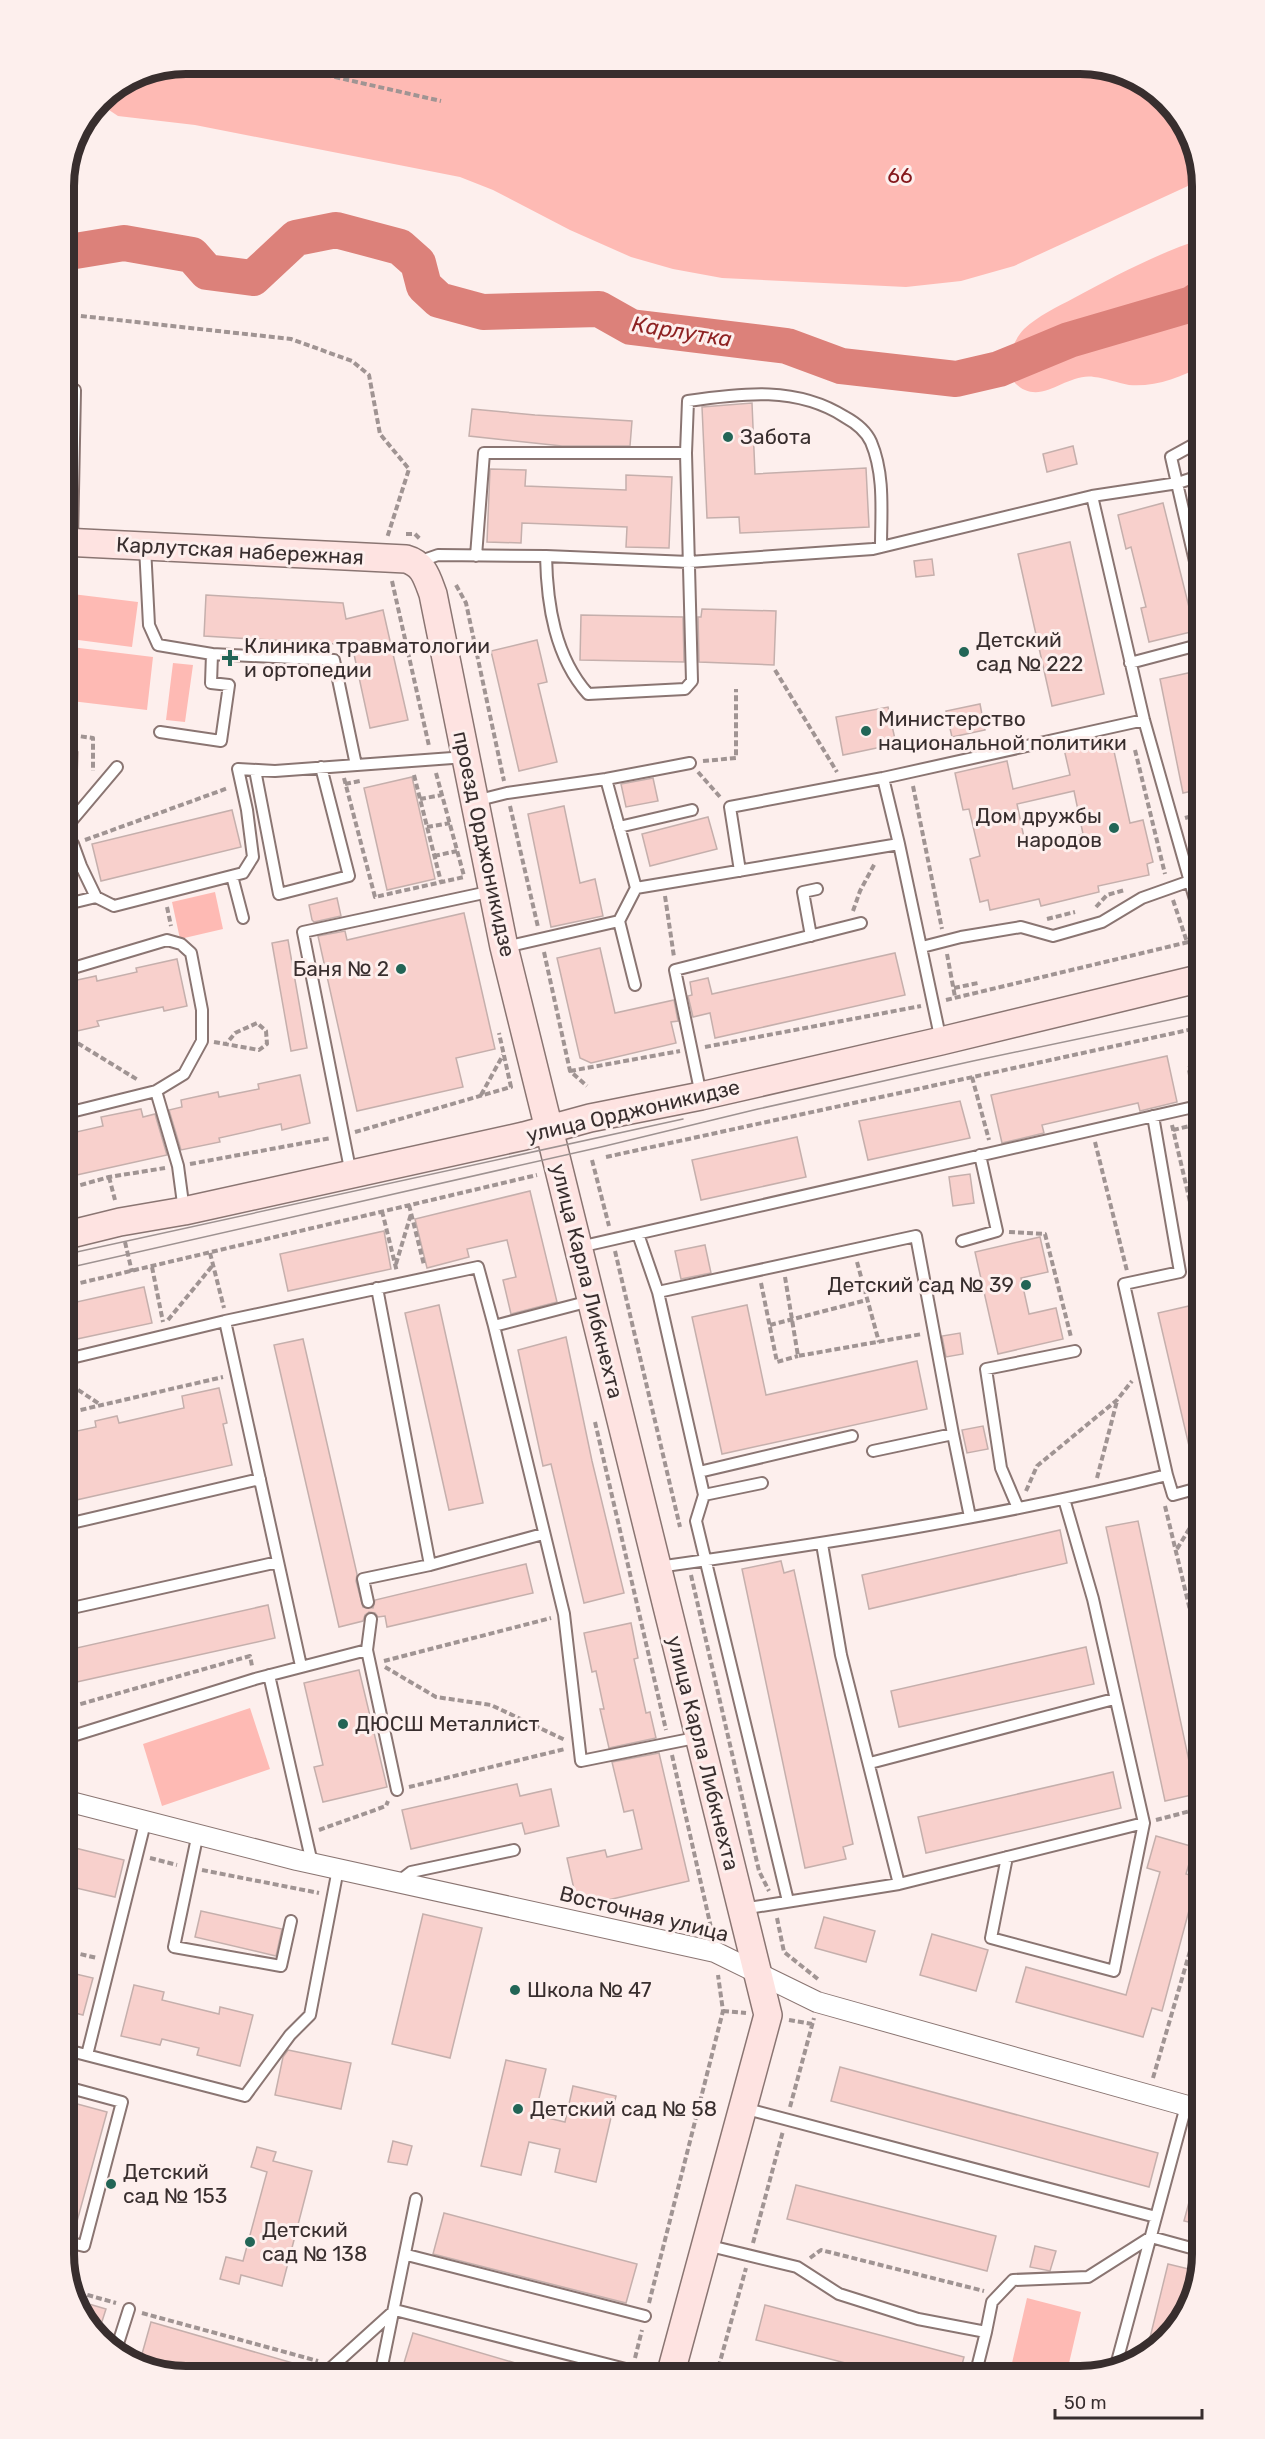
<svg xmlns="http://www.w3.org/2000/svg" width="1265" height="2439" font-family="Rubik,sans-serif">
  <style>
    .green { fill: #febab4 }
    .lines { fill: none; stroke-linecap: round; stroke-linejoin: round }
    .river { stroke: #dc817a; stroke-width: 36 }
    .building { fill: #f8d0cc; stroke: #c5afac; stroke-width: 1.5; fill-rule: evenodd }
    .service-casing { stroke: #8a7572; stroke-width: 14 }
    .minor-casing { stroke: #8a7572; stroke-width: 22 }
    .secondary-casing { stroke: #8a7572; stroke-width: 30 }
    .path { stroke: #a09493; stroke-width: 4; stroke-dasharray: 6 3; stroke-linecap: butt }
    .service { stroke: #fff; stroke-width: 10 }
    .minor { stroke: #fff; stroke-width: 20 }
    .secondary { stroke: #fee3e1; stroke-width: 27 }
    .tram { stroke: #9e9291; stroke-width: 1.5 }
    .poi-dot { fill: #226556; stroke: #fdefed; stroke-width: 2 }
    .labels { text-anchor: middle; stroke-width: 6; stroke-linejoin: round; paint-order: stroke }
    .park-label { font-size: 21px; fill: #85181c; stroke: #fdefed }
    .poi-label { font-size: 21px; fill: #382e2e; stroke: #fdefed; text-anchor: start }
    .street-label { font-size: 21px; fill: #382e2e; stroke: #fdefed }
    .water-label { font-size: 22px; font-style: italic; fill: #8e2223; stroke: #fdefed }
    .rim { fill: none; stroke: #382e2e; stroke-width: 8 }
  </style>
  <rect width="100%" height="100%" fill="#fdefed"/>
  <path class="green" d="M185 63H1088L1154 88 1193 139 1201 180 1014 266 961 281 906 287 722 278 673 269 631 257 570 230 493 190 460 177 195 125 118 116 97 102 139 72Z
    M1202 239V365C1181 378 1155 387 1129 385 1117 383 1106 378 1094 377 1069 373 1047 400 1025 390 1014 385 1005 373 1008 361 1011 350 1016 337 1024 329 1038 316 1057 307 1074 298 1115 276 1158 253 1202 239Z
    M64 593 138 602 132 647 63 638Z
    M63 646 153 657 147 710 63 700Z
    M173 663 193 665 185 722 166 720Z
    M215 892 223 929 180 939 172 902Z
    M250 1708 270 1769 162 1806 143 1744Z
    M1027 2298 1081 2312 1066 2376H1009Z"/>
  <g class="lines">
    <path class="river" d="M63 253 124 243 192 255 207 272 253 278 296 238 336 230 400 247 418 263 424 286 439 300 483 312 599 309 631 327 787 346 841 366 956 379 999 369 1069 340 1192 304 1202 297"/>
  </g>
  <path class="building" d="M752 403 755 474 866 468 869 527 740 533 739 517 707 518 702 407Z
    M472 409 535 415 632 421 630 446H562L469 436Z
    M1073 446 1077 464 1047 472 1043 454Z
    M490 469 526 470 525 486 626 490V475L672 477 669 548 626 547 627 527 522 523 521 543 487 542Z
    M1163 503 1195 631 1149 642 1141 608 1146 607 1131 547 1126 549 1118 515Z
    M1070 542 1104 694 1052 706 1018 554Z
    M932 559 934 575 916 577 914 561Z
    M206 595 343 603 346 619 383 610 408 720 370 728 352 645 204 636Z
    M702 609 776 611 774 665 699 662 698 617H701Z
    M581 615 683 617 684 662 580 660Z
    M537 640 547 682 538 684 557 762 519 771 491 651Z
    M1202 670V789L1183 793 1160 679Z
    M980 704 985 730 952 737 946 711Z
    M888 707 896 744 843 755 836 717Z
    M1111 738 1130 823 1143 820 1153 862 1147 864 1149 875 1098 886 1099 892 1041 906 1039 899 990 910 988 900 980 902 970 859 980 856 969 809 963 810 955 773 1007 761 1013 789 1070 775 1064 749ZM1074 791 1083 834 1026 847 1017 804Z
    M63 751 78 752 76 800 63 799Z
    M412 777 435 879 387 890 364 788Z
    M653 778 658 801 626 807 621 784Z
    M564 806 580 883 595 879 603 916 551 927 528 814Z
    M232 810 241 847 101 881 92 844Z
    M708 817 717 849 650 866 642 834Z
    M337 898 341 916 314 922 312 920 309 905Z
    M464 913 495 1049 456 1058 463 1087 357 1111 318 936 345 931 347 940Z
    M288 940 307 1048 291 1051 272 943Z
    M600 948 615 1013 674 1000 678 1021 671 1022 676 1043 591 1063 580 1058 557 958Z
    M895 953 905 995 715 1038 710 1013 693 1017 688 996 692 995 690 982 708 978 712 994Z
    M177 959 187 1006 164 1011 163 1007 97 1021 99 1026 68 1033 63 1009V983L96 976 97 981 137 972 136 968Z
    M1167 1056 1177 1102 1140 1111 1138 1103 1042 1125 1044 1133 1002 1143 991 1095Z
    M300 1075 310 1123 282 1130 281 1124 219 1138 220 1142 181 1150 169 1110 182 1107 181 1100 218 1092 219 1097 259 1089 258 1084Z
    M960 1101 970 1138 868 1160 859 1121Z
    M141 1109 143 1117 155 1114 167 1155 63 1178V1135L103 1126 101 1117Z
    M797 1137 806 1177 701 1200 692 1160Z
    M970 1174 974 1203 953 1206 949 1177Z
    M530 1191 557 1302 511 1314 503 1280 516 1277 507 1240 467 1249 469 1257 427 1268 415 1219Z
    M384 1231 391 1269 288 1291 280 1254Z
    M1040 1237 1048 1272 1021 1278 1029 1314 1056 1308 1063 1339 998 1354 975 1252Z
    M705 1245 711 1273 681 1279 675 1251Z
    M144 1287 152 1323 63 1342V1305Z
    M439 1305 483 1503 449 1510 405 1313Z
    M747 1305 766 1395 917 1361 927 1409 722 1454 692 1317Z
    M1189 1306 1202 1364V1475L1196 1476 1158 1313Z
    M960 1333 963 1354 946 1357 942 1336Z
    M566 1337 592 1461 624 1593 584 1603 551 1464 543 1466 518 1350Z
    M303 1339 357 1574 356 1581 363 1607 373 1608 375 1600 526 1564 533 1593 387 1627 385 1616 378 1617 375 1613 369 1612 365 1615 363 1621 339 1627 274 1345Z
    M219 1388 227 1423 223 1424 232 1465 63 1503V1434L96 1427 95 1421 117 1416 119 1423 184 1408 182 1396Z
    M983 1426 988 1449 967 1453 962 1430Z
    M1138 1521 1196 1794 1165 1801 1106 1527Z
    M1060 1530 1067 1563 869 1609 862 1575Z
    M781 1561 784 1573 794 1570 853 1844 843 1847 846 1859 805 1868 742 1569Z
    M268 1605 275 1638 63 1685V1651Z
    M631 1623 638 1658 634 1659 646 1713 650 1712 656 1738 609 1748 600 1709H604L596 1671 592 1672 584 1633Z
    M1086 1647 1094 1684 899 1727 891 1691Z
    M359 1670 387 1787 323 1802 314 1767 323 1765 304 1683Z
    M659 1753 689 1881 578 1907 567 1858 605 1850 607 1857 642 1849 633 1810 624 1812 612 1762Z
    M1113 1772 1121 1808 926 1853 918 1817Z
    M517 1784 520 1796 551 1789 559 1826 525 1834 522 1823 411 1849 402 1810Z
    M1156 1836 1194 1847 1186 1874 1198 1877 1162 2011 1152 2008 1143 2037 1016 2002 1026 1967 1126 1995 1160 1872 1147 1868Z
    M63 1845 124 1860 115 1897 63 1885Z
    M201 1911 282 1929 276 1956 195 1937Z
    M423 1914 482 1928 450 2058 392 2044Z
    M824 1917 875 1931 866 1962 815 1948Z
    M932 1934 988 1950 976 1991 920 1975Z
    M63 1971 93 1978 83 2015 63 2010Z
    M134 1985 164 1992 162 2000 219 2014 220 2007 253 2015 240 2066 197 2055 199 2048 162 2039 160 2045 121 2036Z
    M288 2050 351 2063 341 2109 275 2095 283 2057Z
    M506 2060 546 2069 535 2115 565 2122 573 2086 616 2096 596 2182 555 2172 560 2149 529 2142 521 2175 481 2166Z
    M840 2067 1158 2153 1149 2187 831 2101Z
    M70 2102 107 2112 73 2236 63 2234V2126Z
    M393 2141 412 2146 407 2165 388 2162Z
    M257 2147 276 2152 273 2161 312 2171 282 2286 241 2275 239 2284 220 2279 226 2257 243 2261 267 2172 251 2167Z
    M1197 2172 1202 2173V2225L1184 2221Z
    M796 2185 996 2236 987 2271 787 2219Z
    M444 2213 637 2264 626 2303 433 2254Z
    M1035 2246 1056 2251 1050 2271 1030 2267Z
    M1168 2264 1197 2271 1181 2322 1147 2350Z
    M72 2299 106 2309 98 2334 72 2300Z
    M765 2305 964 2357 959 2376H896L756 2340Z
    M151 2322 317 2370 315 2376H192L140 2361Z
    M413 2333 546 2372 545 2376H411L401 2373Z"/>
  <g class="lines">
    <g class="service-casing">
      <path id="service" d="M686 453 688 401C742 393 797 386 845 417 856 423 866 431 871 442 885 475 881 513 881 547
        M1092 496 1144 720 1202 924
        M72 542 75 390
        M145 547 149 625 158 645 212 654 211 683 229 685 221 741 160 732
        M476 556 484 453H686L692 681 685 689 588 694C555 657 547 605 546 556
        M418 562 438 555 546 556 689 562 873 549 1092 496 1178 483 1202 475
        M1202 592 1171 457 1202 440
        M212 654 334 660 356 765
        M1130 663 1202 644
        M255 770 279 894 349 876 321 767
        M883 778 899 844 941 1041
        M475 801 507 793 606 779 690 763
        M63 826 68 825 117 767
        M619 827 692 810
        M73 844 81 866 96 897
        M63 870 81 866
        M740 871 730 807 883 778 1144 720
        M232 876 243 918
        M636 888 899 844
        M63 905 96 897 114 906 243 873 253 857 247 810 238 769 275 771 466 757
        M619 921 635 985
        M811 936 803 892 817 889
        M505 947 619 921 636 888 606 779
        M922 947 961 937 1021 927 1053 936 1102 922 1142 898 1190 881
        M63 971 167 940 181 944 191 953 202 1010V1041L184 1074 156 1091
        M701 1095 675 970 861 923
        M63 1114 156 1091 178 1166 184 1211
        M351 1174 303 932 493 891
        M638 1234 658 1292 704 1495 696 1521 788 1901
        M962 1241 997 1231 980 1155
        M579 1247 1202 1105
        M377 1288 430 1565 543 1534
        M658 1292 916 1236 953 1434 873 1451
        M225 1321 301 1666
        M494 1326 590 1301
        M63 1360 225 1321 478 1267 494 1326 564 1614 581 1761 700 1737
        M953 1434 970 1517
        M699 1472 852 1436
        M1167 1475 1173 1495 1202 1487
        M1198 1488 1202 1509
        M704 1495 762 1483
        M1018 1508 1001 1468 986 1369 1075 1351
        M63 1525 260 1479
        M822 1544 841 1655 899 1884
        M658 1567C828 1543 999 1517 1167 1475L1124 1284 1180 1272 1153 1116
        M368 1602 363 1579 430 1565
        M63 1610 278 1562
        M367 1650 397 1790
        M269 1675 312 1863
        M63 1739 255 1679 367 1650 371 1619
        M870 1763 1114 1699
        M198 1833 174 1947 281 1966 291 1921
        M1007 1857 991 1938 1114 1971 1144 1823
        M398 1882 411 1872 514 1850
        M742 1909 899 1884 1144 1823 1093 1599 1064 1499
        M63 2049 245 2096 290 2035 310 2015 338 1869
        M87 2055 146 1819
        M743 2108 1156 2217
        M63 2241 84 2246 122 2102 63 2086
        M706 2245 797 2267 839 2294 918 2319 986 2332 992 2302 1013 2280 1088 2277 1151 2237 1202 2251
        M407 2255 645 2316
        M115 2353 129 2309
        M1115 2369 1186 2106
        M322 2376 395 2310 653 2376
        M380 2376 416 2199
        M975 2376 986 2332"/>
    </g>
    <g class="minor-casing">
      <path id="minor" d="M63 1800 297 1860 715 1952 817 2002 1202 2110"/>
    </g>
    <g class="secondary-casing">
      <path id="secondary" d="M63 542 406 559C424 564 427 578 433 594L504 947 768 2015 670 2376
        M63 1236 120 1222 184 1211 524 1136 590 1118 701 1096 941 1041 1202 978"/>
    </g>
    <path class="path" d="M273 63 441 101
      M63 314 291 339 352 361 369 375 380 434 409 469 387 538
      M406 534H415L420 539
      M392 581 429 746
      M456 585 466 603 504 781
      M775 670 837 772
      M63 734 93 738V771
      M1135 750 1165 874
      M703 761 736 758V689
      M698 772 721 798
      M436 773 464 876
      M414 775 441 882
      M344 778 375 897 464 877
      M345 784 360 781
      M913 786 942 929
      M420 799 442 795
      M510 806 538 927
      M1185 818 1202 813
      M427 827 450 823
      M85 840 228 788
      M434 856 457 851
      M665 896 674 957
      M1173 900 1187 942
      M167 907 171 926
      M1096 907 1107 895 1125 890
      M853 911 860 891 875 863
      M1047 919 1075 912
      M544 952 570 1071 587 1086
      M947 954 955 997
      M954 988 978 983
      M946 1000 1201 939
      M63 1033 66 1036 138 1080
      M214 1042 259 1050 267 1044 266 1031 257 1023 235 1033 227 1043
      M705 1047 921 1006
      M570 1071 680 1051
      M972 1077 989 1140
      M1193 1094 1189 1069 1202 1031
      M481 1095 503 1055
      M1172 1125 1202 1253
      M1173 1130 1202 1123
      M355 1132 511 1087 499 1033
      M1095 1142 1127 1271
      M606 1157 1202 1027
      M592 1160 609 1226
      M190 1164 331 1138
      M109 1177 115 1200
      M63 1190 109 1177 165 1168
      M409 1205 424 1265
      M382 1211 397 1272
      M1009 1232 1045 1234 1071 1337
      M125 1242 132 1272
      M615 1251 680 1527
      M210 1253 224 1308
      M857 1262 879 1342
      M396 1264 411 1214
      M152 1267 163 1322
      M785 1277 798 1356 922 1334
      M761 1283 777 1362 798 1356
      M1189 1284 1202 1280
      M63 1287 537 1175
      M168 1320 213 1265
      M770 1325 867 1300
      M63 1380 101 1405
      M63 1414 223 1377
      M595 1422 666 1730
      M1097 1478 1117 1401
      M1026 1491 1037 1466 1117 1400 1132 1381
      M1165 1506 1202 1660
      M1177 1549 1194 1521
      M691 1575 759 1871 769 1891
      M384 1661 551 1618
      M385 1667 436 1697 491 1705 565 1740
      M63 1709 250 1656 252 1666
      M672 1755 712 1932
      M63 1775 71 1783
      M409 1787 565 1749
      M1156 1820 1202 1808
      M319 1830 386 1806 388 1801
      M150 1858 177 1865
      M202 1870 319 1893
      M777 1918 784 1952 819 1980
      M698 1927 720 1931
      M63 1950 97 1958
      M723 2011 746 2013
      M789 2020 812 2024
      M1153 2078 1202 1910
      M790 2107 814 2018
      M1191 2142 1202 2145
      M753 2243 783 2131
      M810 2258 821 2250 984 2291
      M70 2290 116 2303
      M649 2303 723 2011 718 1975
      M142 2313 318 2361
      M635 2358 642 2330
      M716 2376 746 2268"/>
    <use href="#service" class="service"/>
    <use href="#minor" class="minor"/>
    <use href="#secondary" class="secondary"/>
    <path class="tram" d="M63 1255 683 1119
      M63 1269 601 1147 758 1109 973 1061 1202 1013"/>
  </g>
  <g class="poi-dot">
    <circle cx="728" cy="437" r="6"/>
    <circle cx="964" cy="652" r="6"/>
    <path d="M227 649h6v6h6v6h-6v6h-6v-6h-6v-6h6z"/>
    <circle cx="866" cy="731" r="6"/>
    <circle cx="1114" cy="828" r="6"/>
    <circle cx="401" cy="969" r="6"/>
    <circle cx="1026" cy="1285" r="6"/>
    <circle cx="343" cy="1724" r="6"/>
    <circle cx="515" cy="1990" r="6"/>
    <circle cx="518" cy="2109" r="6"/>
    <circle cx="111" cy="2184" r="6"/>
    <circle cx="250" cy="2242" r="6"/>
  </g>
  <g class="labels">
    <g class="park-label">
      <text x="900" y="183">66</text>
    </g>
    <g class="poi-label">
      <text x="740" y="444">Забота</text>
      <text x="976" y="647">Детский<tspan x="976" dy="24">сад № 222</tspan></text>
      <text x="244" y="653">Клиника травматологии<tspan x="244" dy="24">и ортопедии</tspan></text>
      <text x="878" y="726">Министерство<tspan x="878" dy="24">национальной политики</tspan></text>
      <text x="1102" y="823" text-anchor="end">Дом дружбы<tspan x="1102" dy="24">народов</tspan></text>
      <text x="389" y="976" text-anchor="end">Баня № 2</text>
      <text x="1014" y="1292" text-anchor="end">Детский сад № 39</text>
      <text x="355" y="1731">ДЮСШ Металлист</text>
      <text x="527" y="1997">Школа № 47</text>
      <text x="530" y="2116">Детский сад № 58</text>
      <text x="123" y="2179">Детский<tspan x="123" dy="24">сад № 153</tspan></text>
      <text x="262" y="2237">Детский<tspan x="262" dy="24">сад № 138</tspan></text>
    </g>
    <g class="street-label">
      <text transform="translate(240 551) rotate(3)" y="7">Карлутская набережная</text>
      <text transform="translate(484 844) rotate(78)" y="7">проезд Орджоникидзе</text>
      <text transform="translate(633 1111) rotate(-13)" y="7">улица Орджоникидзе</text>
      <text transform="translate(587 1281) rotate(76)" y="7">улица Карла Либкнехта</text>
      <text transform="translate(703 1753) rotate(76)" y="7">улица Карла Либкнехта</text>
      <text transform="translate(644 1914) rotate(14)" y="7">Восточная улица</text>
    </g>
    <g class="water-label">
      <text transform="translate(682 331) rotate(9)" y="8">Карлутка</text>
    </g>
  </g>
  <path d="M0 0H1265V2439H0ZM186 74H1080A112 112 0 0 1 1192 186V2254A112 112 0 0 1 1080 2366H186A112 112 0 0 1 74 2254V186A112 112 0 0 1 186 74Z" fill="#fdefed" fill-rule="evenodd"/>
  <path class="rim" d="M186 74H1080A112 112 0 0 1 1192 186V2254A112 112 0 0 1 1080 2366H186A112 112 0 0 1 74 2254V186A112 112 0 0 1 186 74Z"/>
  <path d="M1055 2409v9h147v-9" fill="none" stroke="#382e2e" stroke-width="3"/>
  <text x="1064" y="2409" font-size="18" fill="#382e2e" stroke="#fdefed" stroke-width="4.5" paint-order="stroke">50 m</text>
</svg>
